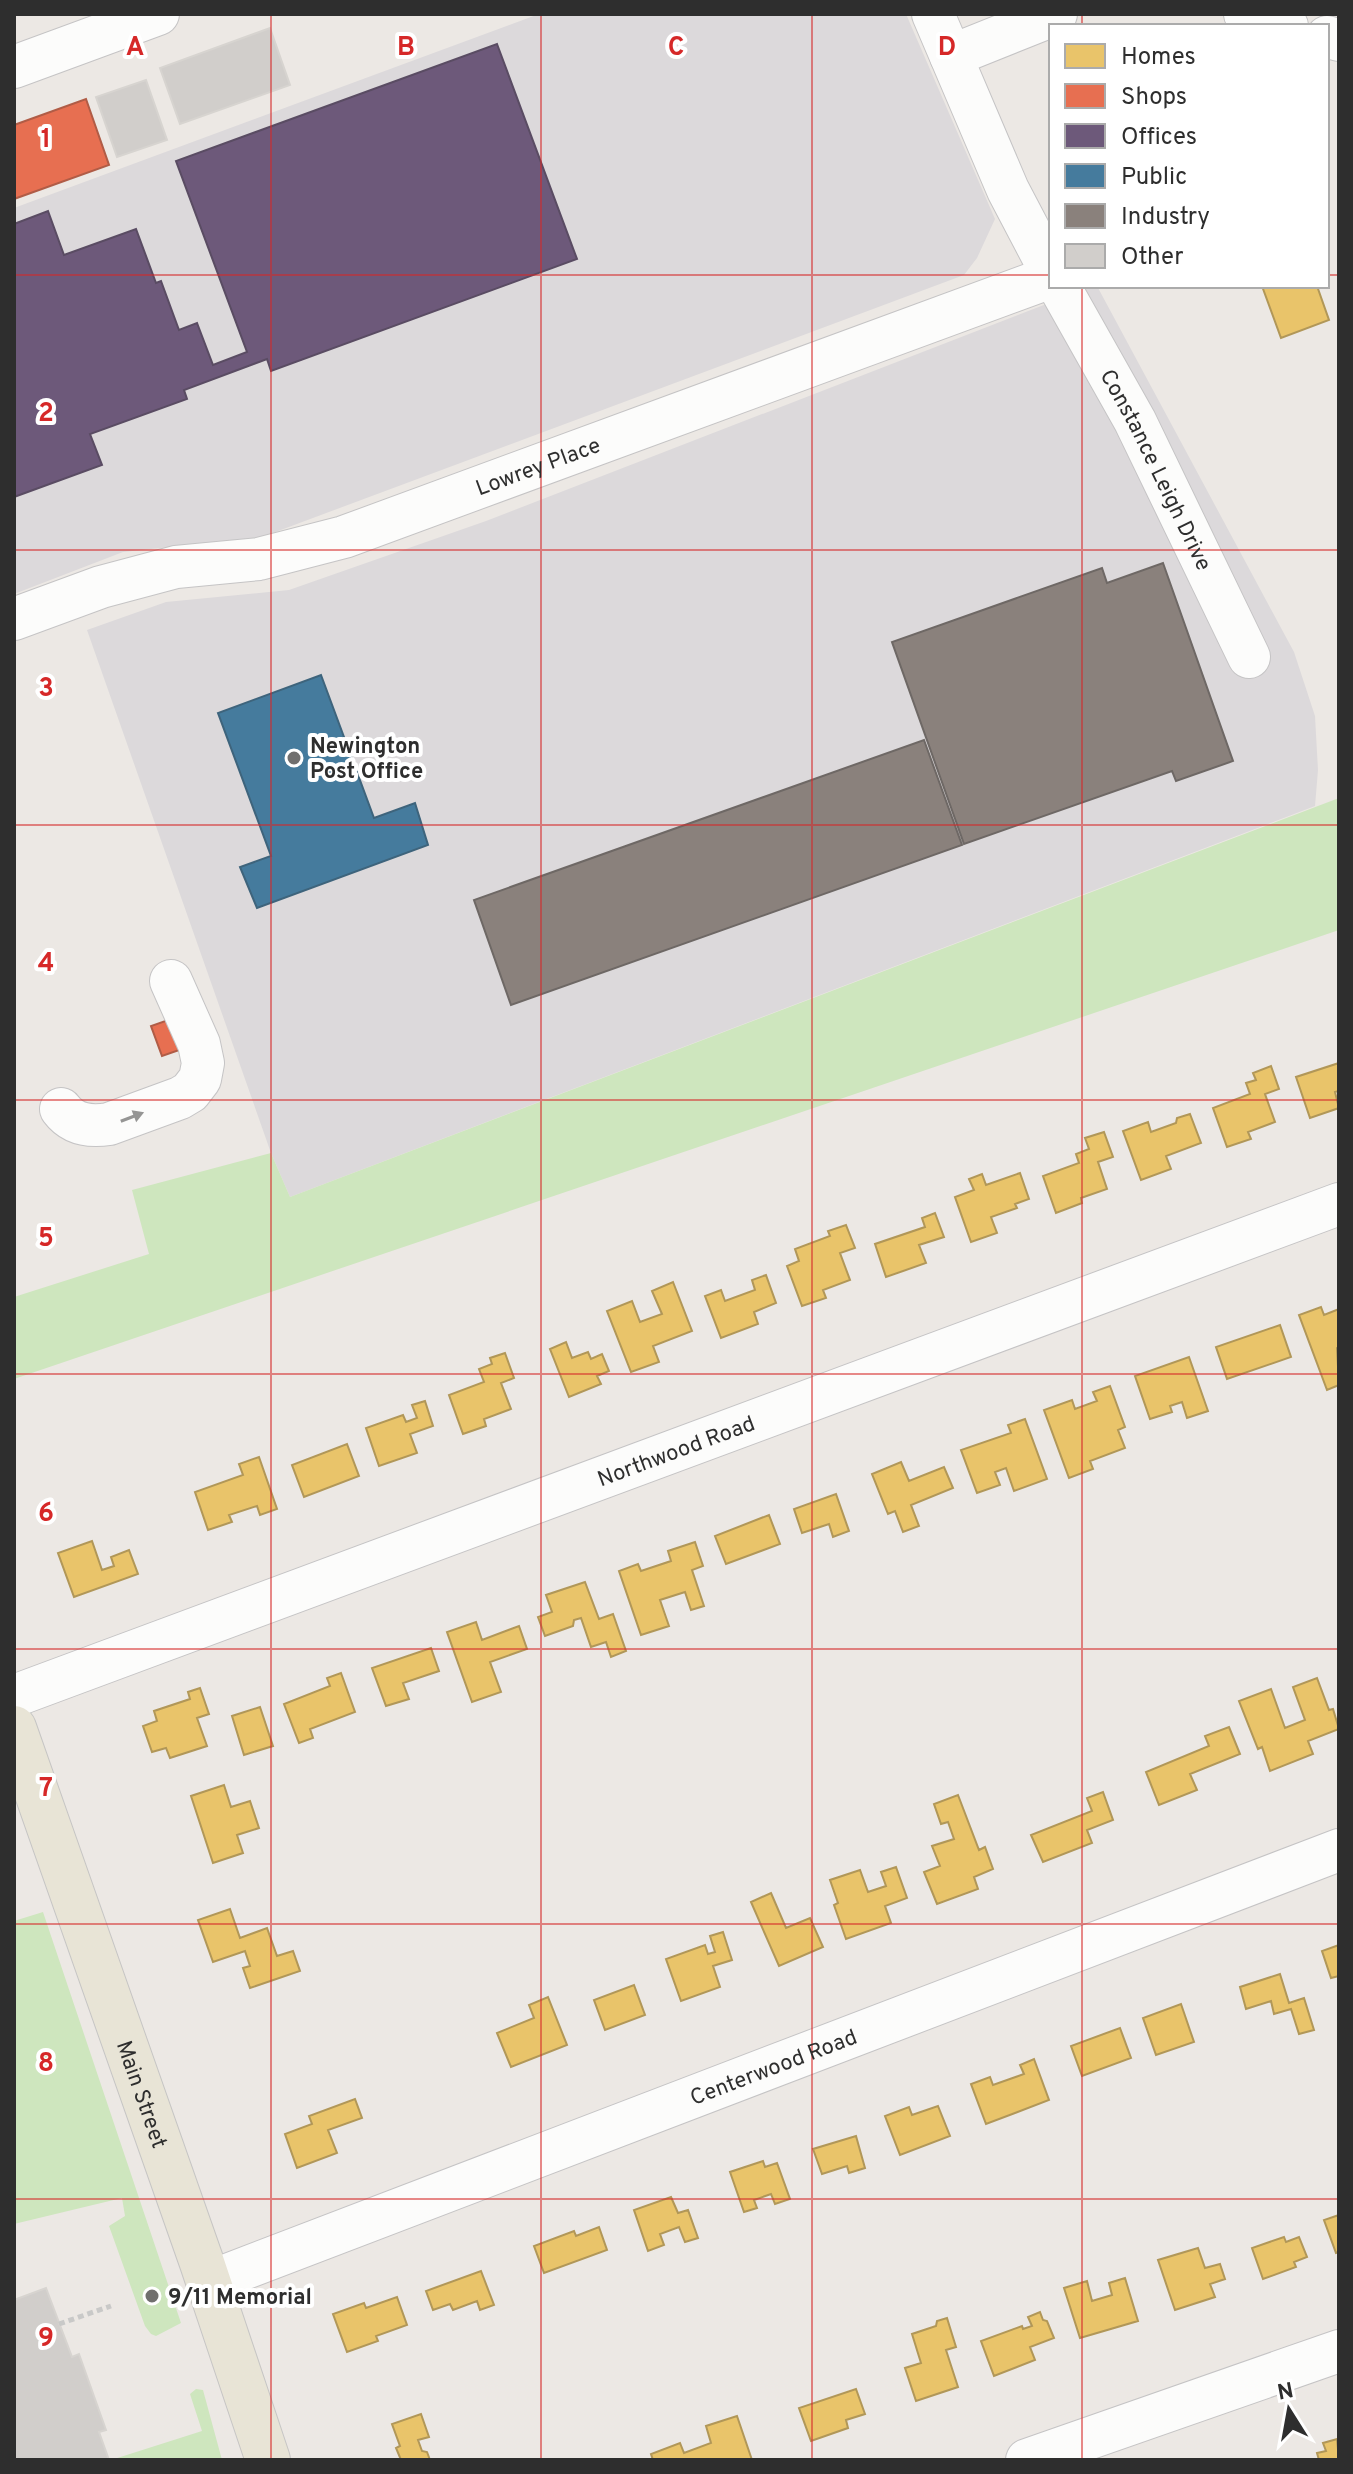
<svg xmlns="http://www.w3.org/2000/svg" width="1353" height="2474" font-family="Overpass,sans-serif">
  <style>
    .industrial { fill: #dcd9db }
    .green { fill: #cee6be }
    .homes { fill: #e9c46a; stroke: #b19758; stroke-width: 2 }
    .shops { fill: #e76f51; stroke: #b05c46; stroke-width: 2 }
    .offices { fill: #6d597a; stroke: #5a4c63; stroke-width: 2 }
    .public { fill: #457b9d; stroke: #3e647c; stroke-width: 2 }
    .industry { fill: #8a817c; stroke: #6e6865; stroke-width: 2 }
    .building { fill: #d1cecb; stroke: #d7d4d0; stroke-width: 2 }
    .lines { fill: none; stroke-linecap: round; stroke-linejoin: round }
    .minor-casing { stroke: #c5c4c5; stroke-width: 44 }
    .major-casing { stroke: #c6c5c4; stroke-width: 46 }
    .path { stroke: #c9c9c8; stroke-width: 5; stroke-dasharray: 6 4; stroke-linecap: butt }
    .minor { stroke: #fcfcfb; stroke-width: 42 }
    .major { stroke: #e8e4d6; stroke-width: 44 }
    .oneway { fill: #959594 }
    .grid { fill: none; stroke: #d62828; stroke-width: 2; stroke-opacity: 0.55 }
    .poi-dot { fill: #706f6e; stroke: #fff; stroke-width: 3 }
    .labels { text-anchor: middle; stroke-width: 8; stroke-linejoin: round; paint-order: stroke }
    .street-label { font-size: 22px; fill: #2e2e2e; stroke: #fff }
    .poi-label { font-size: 22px; font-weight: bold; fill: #2e2e2e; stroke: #fff; text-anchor: start }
    .grid-label { font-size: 26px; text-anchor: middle; font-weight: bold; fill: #d62828; stroke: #fff; stroke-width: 8; stroke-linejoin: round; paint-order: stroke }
  </style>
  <rect width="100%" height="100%" fill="#ece8e4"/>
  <path class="industrial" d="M539 14H906L995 219 977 258 964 275 262 537 123 552 14 594V208Z
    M1093 286H1097L1294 652 1315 716 1318 770 1315 806 290 1197 271 1153 87 630 166 602 289 590 486 521Z"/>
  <path class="green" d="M1339 798V930L14 1379V1297L149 1254 132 1190 271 1153 290 1197Z
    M43 1912 181 2323 156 2336 151 2334 145 2326 109 2226 125 2216 122 2198 14 2224V1921Z
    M196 2389 203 2390 222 2460H111L202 2431 190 2394Z"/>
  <path class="homes" d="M1262 286H1317L1329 320 1281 338Z
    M1339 1063V1091L1335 1092 1339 1108 1310 1118 1296 1077Z
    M1271 1066 1279 1089 1265 1094 1275 1122 1248 1132 1251 1139 1227 1147 1213 1108 1250 1094 1246 1083 1256 1080 1253 1073Z
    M1190 1114 1201 1143 1166 1156 1171 1169 1141 1180 1123 1131 1148 1122 1151 1132 1176 1123 1177 1118Z
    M1104 1132 1113 1157 1098 1162 1107 1189 1081 1198 1082 1203 1056 1213 1043 1176 1079 1163 1076 1154 1089 1149 1085 1138Z
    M1020 1173 1029 1199 1015 1204 1017 1208 991 1217 997 1233 971 1242 955 1197 974 1190 969 1179 982 1174 986 1185Z
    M935 1213 944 1237 919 1245 926 1263 886 1277 875 1244 925 1227 922 1218Z
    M846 1225 855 1248 840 1253 850 1280 823 1290 826 1298 802 1306 787 1266 799 1261 795 1249 830 1236 828 1231Z
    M766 1275 776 1303 754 1312 758 1324 721 1338 705 1296 721 1290 725 1301 755 1290 752 1280Z
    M673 1282 692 1331 653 1346 659 1362 631 1372 607 1311 632 1301 640 1322 662 1314 652 1291Z
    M1321 1307 1324 1315 1339 1309V1347L1337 1348 1339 1385 1327 1390 1299 1315Z
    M1280 1325 1291 1357 1227 1379 1216 1347Z
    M566 1342 572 1358 588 1352 591 1359 602 1354 609 1371 597 1376 601 1384 569 1397 550 1349Z
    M505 1353 514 1378 501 1383 511 1409 484 1419 486 1426 463 1434 449 1395 484 1382 479 1369 492 1364 490 1358Z
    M1189 1357 1208 1411 1187 1418 1182 1402 1170 1406 1172 1412 1150 1419 1135 1376Z
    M1110 1386 1125 1427 1118 1430 1125 1448 1090 1461 1093 1469 1069 1478 1044 1410 1072 1400 1075 1409 1097 1401 1093 1392Z
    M425 1401 433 1426 410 1434 417 1453 379 1466 366 1428 403 1415 406 1422 417 1418 412 1405Z
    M1025 1419 1047 1479 1014 1491 1006 1468 995 1472 1000 1485 977 1493 961 1450 1011 1433 1008 1425Z
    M347 1444 359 1476 304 1497 292 1465Z
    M259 1457 277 1509 260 1515 257 1506 229 1515 232 1522 208 1530 195 1492 243 1475 239 1464Z
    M901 1462 909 1481 944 1467 953 1488 911 1505 919 1526 903 1532 895 1511 888 1514 872 1474Z
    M836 1494 849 1531 833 1537 829 1524 802 1533 794 1509Z
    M769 1515 780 1544 726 1564 715 1536Z
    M92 1541 102 1570 114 1566 111 1557 129 1550 138 1574 74 1597 58 1553Z
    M695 1542 703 1566 692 1570 704 1606 691 1610 685 1592 660 1600 669 1626 641 1635 619 1571 638 1564 641 1571 671 1561 668 1551Z
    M585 1582 599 1619 613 1614 626 1651 611 1657 606 1642 591 1647 581 1618 574 1620 573 1626 545 1636 538 1617 552 1612 546 1595Z
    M476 1622 482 1640 519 1626 527 1649 490 1662 501 1692 472 1702 447 1632Z
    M431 1648 439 1671 403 1683 409 1699 386 1706 372 1668Z
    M341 1673 355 1712 310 1729 313 1738 299 1743 284 1704 330 1686 327 1678Z
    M1317 1678 1329 1710 1333 1709 1339 1729 1308 1741 1313 1754 1270 1771 1262 1747 1258 1749 1239 1701 1271 1689 1285 1728 1305 1720 1293 1687Z
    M200 1688 209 1714 197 1718 207 1746 170 1758 166 1748 152 1752 143 1726 157 1721 154 1711 190 1699 188 1692Z
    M260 1707 273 1746 244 1755 232 1716Z
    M1229 1727 1240 1754 1190 1774 1197 1790 1159 1805 1146 1772 1209 1746 1205 1736Z
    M224 1785 231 1807 250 1801 259 1828 237 1835 243 1853 213 1863 191 1796Z
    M1103 1792 1113 1820 1087 1830 1092 1843 1043 1862 1031 1835 1092 1811 1087 1798Z
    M958 1795 979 1850 985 1847 993 1869 974 1877 978 1889 937 1904 924 1872 940 1866 932 1846 954 1839 948 1822 941 1824 934 1804Z
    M896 1867 907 1898 885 1906 891 1923 846 1939 834 1905 838 1903 830 1880 860 1870 868 1892 886 1886 881 1872Z
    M771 1893 786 1928 810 1918 823 1947 779 1966 751 1902Z
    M230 1909 240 1938 267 1928 277 1956 293 1951 300 1971 250 1988 243 1968 250 1966 245 1951 213 1962 198 1920Z
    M723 1932 732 1960 713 1966 720 1987 681 2001 666 1959 705 1945 708 1954 715 1952 710 1936Z
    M1339 1945V1976L1331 1978 1322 1951Z
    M1280 1974 1289 2003 1304 1998 1314 2030 1299 2034 1291 2009 1274 2014 1271 2001 1246 2009 1240 1987Z
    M634 1985 645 2015 605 2030 594 2000Z
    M548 1997 567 2045 511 2067 497 2033 534 2018 529 2005Z
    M1181 2004 1194 2042 1156 2055 1143 2018Z
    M1120 2028 1131 2058 1082 2076 1071 2046Z
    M1034 2059 1049 2100 986 2124 971 2084 990 2077 993 2085 1024 2074 1020 2065Z
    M355 2099 362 2118 328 2130 337 2153 297 2168 285 2134 312 2124 309 2116Z
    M938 2106 950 2136 900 2155 885 2116 909 2107 912 2115Z
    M856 2136 865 2168 849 2173 847 2166 822 2174 813 2149Z
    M763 2161 765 2167 777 2163 790 2199 775 2204 771 2194 754 2200 757 2208 744 2212 730 2172Z
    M671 2197 678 2213 688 2210 698 2238 685 2242 679 2227 660 2234 664 2245 648 2251 634 2210Z
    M1339 2215V2252L1336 2253 1324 2220Z
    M599 2227 607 2250 544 2273 534 2246 574 2231 576 2236Z
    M1284 2237 1286 2242 1299 2237 1307 2257 1294 2262 1296 2267 1263 2279 1252 2248Z
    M1198 2248 1205 2268 1220 2264 1225 2279 1210 2284 1215 2297 1175 2310 1158 2260Z
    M481 2271 494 2305 480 2310 477 2301 453 2310 450 2304 433 2310 426 2291Z
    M1125 2278 1138 2321 1080 2338 1064 2288 1087 2281 1092 2301 1112 2295 1109 2283Z
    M397 2297 407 2325 376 2336 378 2341 347 2352 333 2314 364 2303 366 2308Z
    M1040 2312 1043 2320 1047 2321 1054 2338 1030 2347 1035 2360 994 2376 981 2341 1022 2326 1023 2329 1032 2326 1028 2317Z
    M947 2318 956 2347 946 2350 958 2387 916 2401 905 2368 921 2363 912 2334 936 2326 937 2321Z
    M856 2389 865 2414 846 2420 848 2428 811 2441 799 2408Z
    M421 2414 429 2437 418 2440 422 2451 427 2452 430 2460H401L396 2448 400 2446 392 2424Z
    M737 2416 752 2460H653L651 2454 680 2443 684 2453 711 2443 706 2426Z
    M1337 2439 1339 2460H1319L1317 2453 1326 2451 1323 2443Z"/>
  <path class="shops" d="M86 99 109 165 14 199V125Z
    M200 1009 211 1039 162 1056 151 1026Z"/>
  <path class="offices" d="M497 44 577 259 271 371 267 359 184 390 187 399 90 434 102 465 14 497V224L48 211 64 255 136 229 156 283 161 281 179 330 197 323 213 365 247 352 176 161Z"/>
  <path class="public" d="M321 675 374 818 415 803 428 845 257 908 240 867 271 856 218 713Z"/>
  <path class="industry" d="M1163 563 1233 761 1176 781 1172 771 964 844 892 642 1102 568 1107 583Z
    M924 740 962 845 511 1005 474 900Z"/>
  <path class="building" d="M270 28 290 85 180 124 160 68Z
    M146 80 167 140 117 157 96 97Z
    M46 2288 72 2357 79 2354 106 2430 99 2432 109 2460H14V2300Z"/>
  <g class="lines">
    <g class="minor-casing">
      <g id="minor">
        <path d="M933 14 1008 190 1051 272"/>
        <path d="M1245 14 1287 26"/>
        <path d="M1327 37 1339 40"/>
        <path d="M951 56 1056 14"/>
        <path d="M14 67 158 14"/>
        <path id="s1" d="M1059 286 1135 421 1249 657"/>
        <path id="s2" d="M14 619 101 587 176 567 259 559 344 537 1051 277"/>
        <path d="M61 1109C73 1125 90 1127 109 1124L180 1098 190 1092 200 1079 203 1063 199 1044 171 981"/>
        <path id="s3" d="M14 1696 1339 1204"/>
        <path id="s4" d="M209 2282 1339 1850"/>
        <path d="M1027 2460 1339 2351"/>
      </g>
    </g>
    <g class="major-casing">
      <g id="major">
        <path id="s5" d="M14 1728 202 2263 268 2460"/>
      </g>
    </g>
    <path class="path" d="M59 2324 111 2306"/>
    <use href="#minor" class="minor"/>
    <use href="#major" class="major"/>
  </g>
  <defs><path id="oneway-solid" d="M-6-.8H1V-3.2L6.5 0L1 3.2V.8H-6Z" transform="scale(2)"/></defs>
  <use class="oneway" href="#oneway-solid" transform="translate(132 1117) rotate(-21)"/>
  <path class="grid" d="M271 14V2460M541 14V2460M812 14V2460M1082 14V26M14 275H1051M1327 275H1339M1082 286V2460M14 550H1339M14 825H1339M14 1100H1339M14 1374H1339M14 1649H1339M14 1924H1339M14 2199H1339"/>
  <g class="poi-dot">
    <circle cx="294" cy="758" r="8"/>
    <circle cx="152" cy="2296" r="8"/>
  </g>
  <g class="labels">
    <g class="street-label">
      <text dy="8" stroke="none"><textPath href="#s2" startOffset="548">Lowrey Place</textPath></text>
      <text dy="8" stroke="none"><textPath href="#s1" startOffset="208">Constance Leigh Drive</textPath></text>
      <text dy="8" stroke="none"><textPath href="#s3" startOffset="706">Northwood Road</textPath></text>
      <text dy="8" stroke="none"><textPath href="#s4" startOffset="604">Centerwood Road</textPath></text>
      <text dy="8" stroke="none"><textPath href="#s5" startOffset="388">Main Street</textPath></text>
    </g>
    <g class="poi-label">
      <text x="310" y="753">Newington<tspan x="310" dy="25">Post Office</tspan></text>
      <text x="168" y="2304">9/11 Memorial</text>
    </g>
  </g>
  <g class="grid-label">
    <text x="135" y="55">A</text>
    <text x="406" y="55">B</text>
    <text x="676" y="55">C</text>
    <text x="947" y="55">D</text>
    <text x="46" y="147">1</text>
    <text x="46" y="421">2</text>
    <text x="46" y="696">3</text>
    <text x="46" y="971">4</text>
    <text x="46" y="1246">5</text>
    <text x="46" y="1521">6</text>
    <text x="46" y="1796">7</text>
    <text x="46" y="2071">8</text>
    <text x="46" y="2346">9</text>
  </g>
  <rect width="1353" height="2474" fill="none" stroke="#2e2e2e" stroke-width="32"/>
  <rect x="1049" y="24" width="280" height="264" fill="#ffffff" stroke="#ababab" stroke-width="2"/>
  <rect x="1065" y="44" width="40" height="24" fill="#e9c46a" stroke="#ababab" stroke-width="2"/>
  <text x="1121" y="64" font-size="24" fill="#2e2e2e">Homes</text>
  <rect x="1065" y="84" width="40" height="24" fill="#e76f51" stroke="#ababab" stroke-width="2"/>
  <text x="1121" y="104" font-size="24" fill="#2e2e2e">Shops</text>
  <rect x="1065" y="124" width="40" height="24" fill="#6d597a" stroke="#ababab" stroke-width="2"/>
  <text x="1121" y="144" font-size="24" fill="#2e2e2e">Offices</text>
  <rect x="1065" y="164" width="40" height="24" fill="#457b9d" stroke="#ababab" stroke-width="2"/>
  <text x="1121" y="184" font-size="24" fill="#2e2e2e">Public</text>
  <rect x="1065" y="204" width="40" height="24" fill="#8a817c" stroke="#ababab" stroke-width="2"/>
  <text x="1121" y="224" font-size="24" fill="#2e2e2e">Industry</text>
  <rect x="1065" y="244" width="40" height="24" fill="#d1cecb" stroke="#ababab" stroke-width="2"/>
  <text x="1121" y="264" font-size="24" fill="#2e2e2e">Other</text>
  <g transform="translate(1289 2410) rotate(349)" stroke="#ffffff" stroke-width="6" paint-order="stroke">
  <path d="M0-6L14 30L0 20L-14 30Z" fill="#2e2e2e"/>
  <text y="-12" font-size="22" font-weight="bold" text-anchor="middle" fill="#2e2e2e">N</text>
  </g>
</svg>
